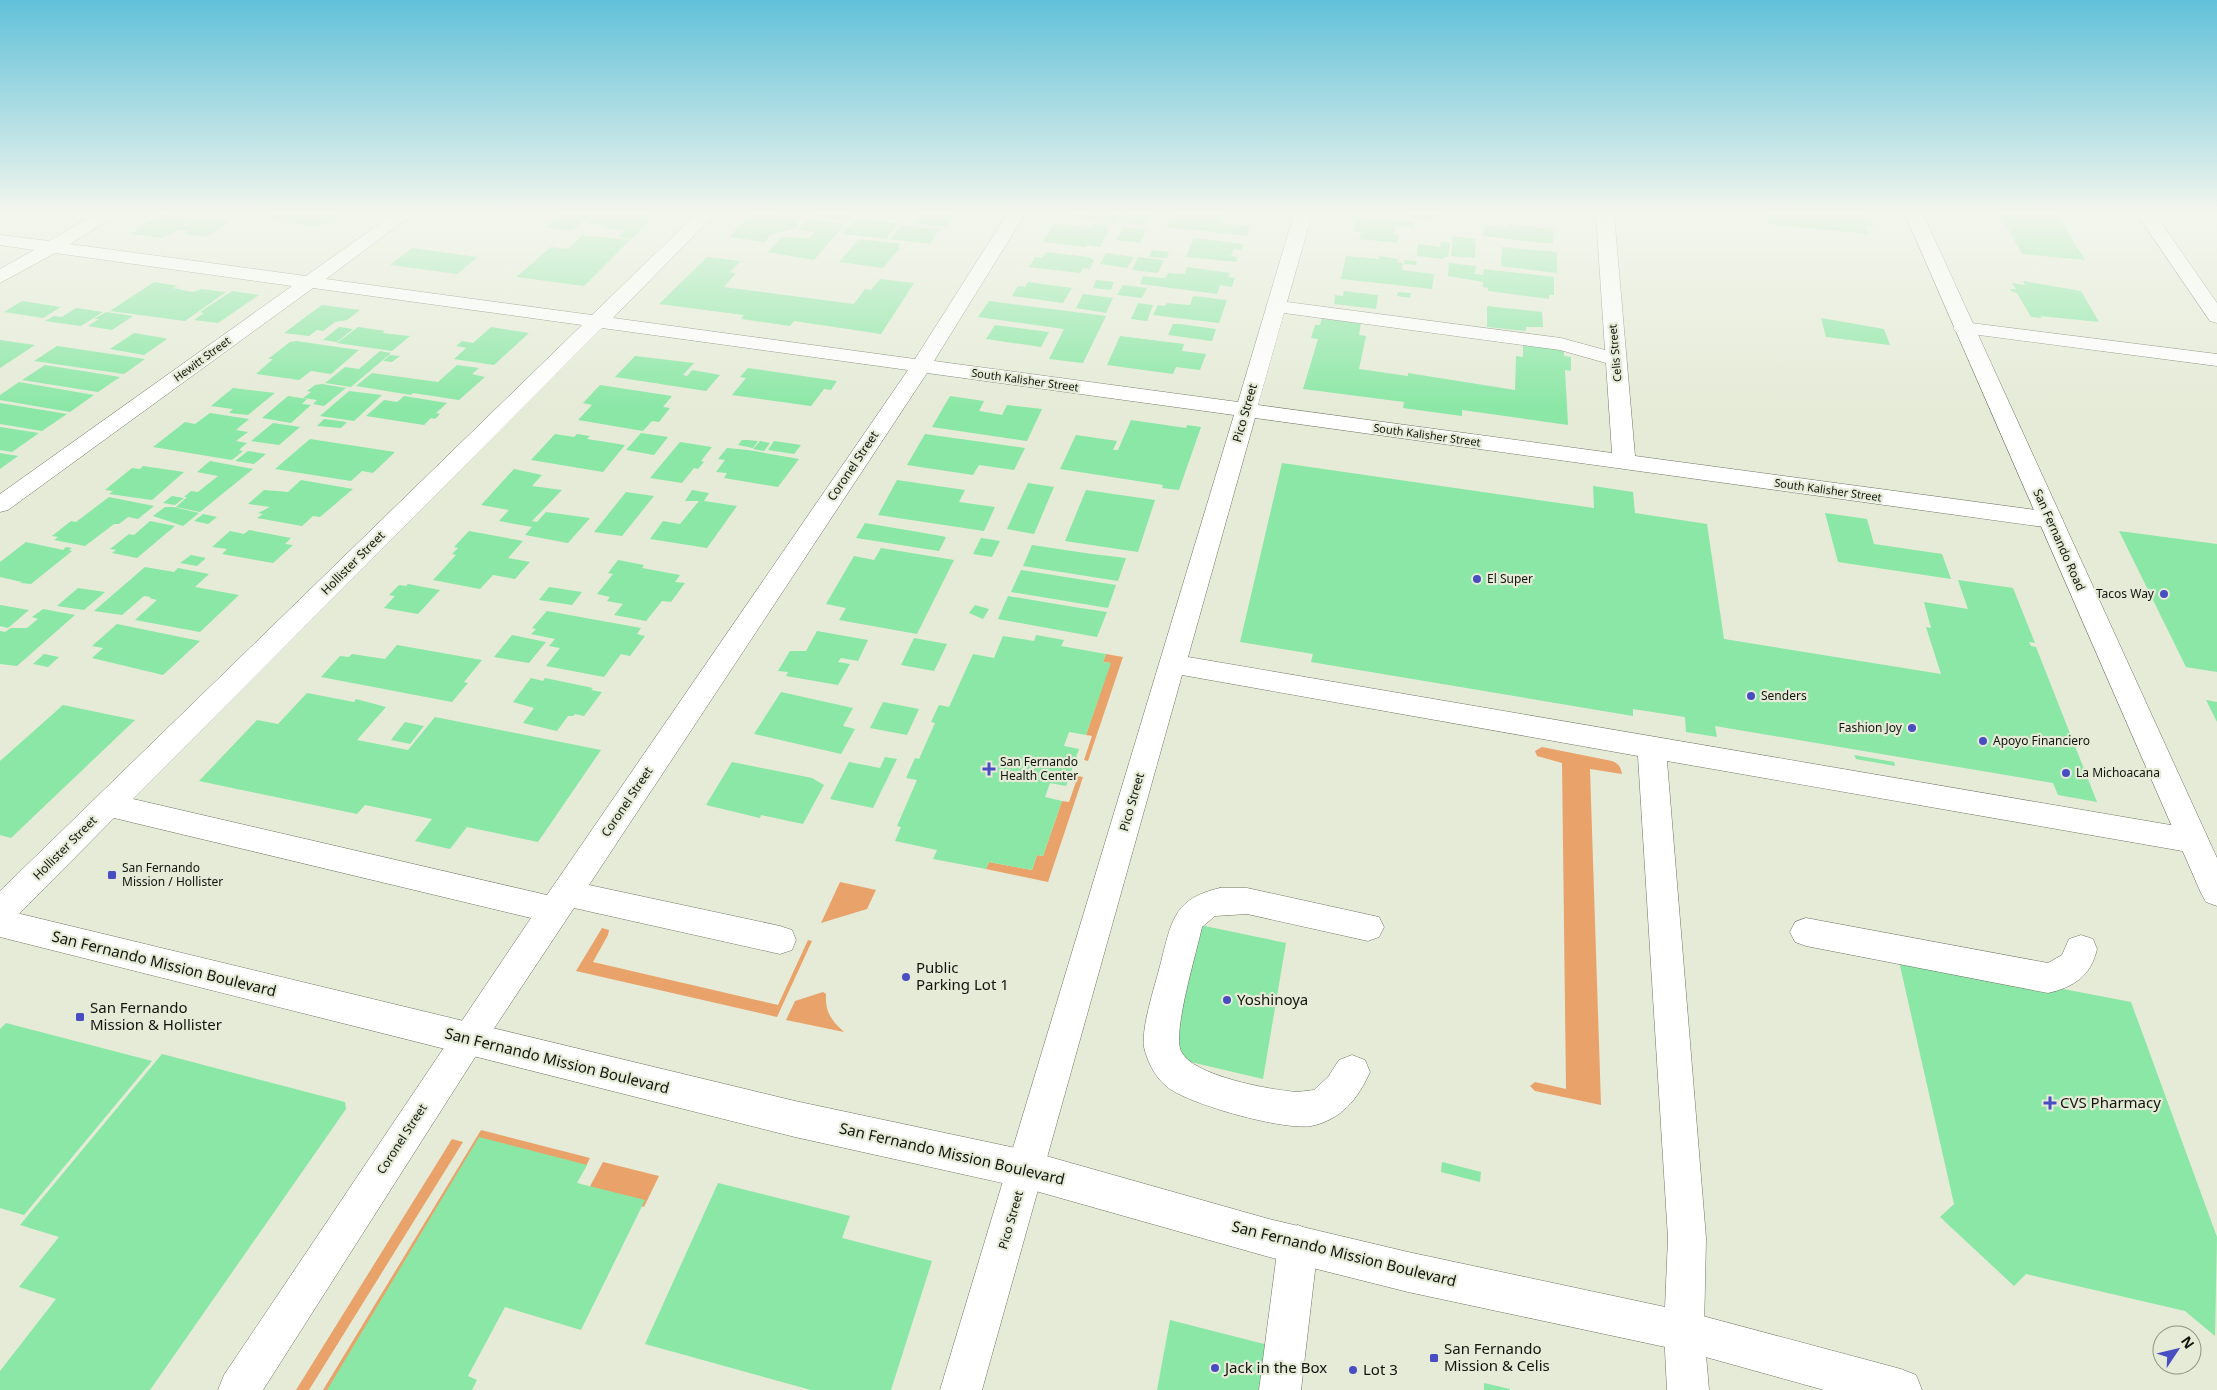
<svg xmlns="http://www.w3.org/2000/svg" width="2217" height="1390" font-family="'Noto Sans',sans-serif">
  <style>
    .green { fill: #e9a36a }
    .building { fill: #8ae7a5 }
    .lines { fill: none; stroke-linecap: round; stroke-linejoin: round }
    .minor-casing { stroke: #707563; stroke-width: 1 }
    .major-casing { stroke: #707563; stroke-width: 1 }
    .minor { fill: #fff; fill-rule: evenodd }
    .major { fill: #fff; fill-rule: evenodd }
    .poi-dot { fill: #484dc2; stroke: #e5ebd7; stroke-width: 2 }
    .labels { text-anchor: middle; stroke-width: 4.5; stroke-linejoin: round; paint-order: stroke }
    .far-street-label { font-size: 11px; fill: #11140d; stroke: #e5ebd7 }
    .street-label { font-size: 12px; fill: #11140d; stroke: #e5ebd7 }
    .poi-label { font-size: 12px; fill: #11140d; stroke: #e5ebd7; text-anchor: start }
    .near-street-label { font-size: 15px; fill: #11140d; stroke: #e5ebd7 }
    .near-poi-label { font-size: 15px; fill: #11140d; stroke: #e5ebd7; text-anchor: start }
  </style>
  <rect width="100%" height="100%" fill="#e5ebd7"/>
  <path class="green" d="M1106 654 1123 657 1088 761 1084 760 1092 736 1086 735 1110 663 1103 662Z
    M1542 747 1612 761C1618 763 1621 767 1622 774L1590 769 1601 1105 1535 1091 1530 1086 1535 1082 1566 1089 1562 763 1537 756 1535 751Z
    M1078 776 1083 777 1048 882 986 869 989 862 1032 870 1037 855 1043 856 1062 801 1069 802Z
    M840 882 876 890 867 909 821 923Z
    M602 928 609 930 608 935 593 962 778 1005 808 940 812 941 777 1017 576 971Z
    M823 992 826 994C825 1012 831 1020 844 1032L786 1020 795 1001Z
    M481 1130 590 1158 584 1170 540 1158 332 1390H323Z
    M452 1139 463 1142 309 1390H296Z
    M603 1162 659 1176 644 1207 587 1192Z"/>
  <path class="building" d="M164 214 197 218 163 238 131 234 142 227H137Z
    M275 214H339L333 218H340L331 224 324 223 319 227 267 219Z
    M557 214H593L590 217H593L596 214H641L651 215 648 219H652L631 239 618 237 625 230 601 227 603 225 586 223 589 220H585L572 231 545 227 558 216H555Z
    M751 214H772L802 218 796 224H799L796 228 770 235 765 242 729 237Z
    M815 214H853L848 220 813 216Z
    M922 214H957L946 227 915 223Z
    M1075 214 1107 216 1108 214 1121 215 1116 224 1073 218Z
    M1124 214H1149L1151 215 1144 225 1120 222Z
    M1172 214H1223L1219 223 1250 226 1247 236 1166 227Z
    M1411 214H1439L1438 221 1410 218Z
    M1766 214H1869L1874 227 1865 226 1868 234 1769 224Z
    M2000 214H2057L2085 260 2022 254Z
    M1357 216 1402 221 1415 223 1414 228 1396 226 1394 234H1399L1397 243 1359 239 1361 232 1354 231Z
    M199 218H209L231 221 205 237 186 234 188 231 178 230Z
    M856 218 899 223 886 239 842 234Z
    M808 219 845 224 814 260 768 252 781 237 809 238 815 232 798 230Z
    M1054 223 1092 228 1095 223 1110 225 1100 247 1087 245 1086 247 1043 242Z
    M1509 224 1553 229V244L1483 236 1484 225 1508 228Z
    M901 225 933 229 940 228 930 244 890 239Z
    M1123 227 1146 230 1140 243 1116 240Z
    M583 235 630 240 584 286 516 277 551 247 567 249Z
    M1453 236 1476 239 1475 258 1451 256Z
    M1194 238 1243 244 1241 250 1234 249 1231 256 1238 257 1236 262 1186 257Z
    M859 239 901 244 898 247 900 248 883 268 839 262Z
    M1441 242 1450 243 1448 257H1444L1443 259 1417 256 1418 244 1440 247Z
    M1502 247 1557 252V273L1501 266Z
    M412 248 478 257 457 274 390 265Z
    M1152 250 1169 252 1167 258 1149 257Z
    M1046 252 1088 257 1094 260 1090 269 1083 268 1080 273 1029 267 1035 257 1042 258Z
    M1106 253 1134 257 1127 268 1100 264Z
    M1346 256 1379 259V256L1398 259 1397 262 1403 263 1402 270 1434 274 1432 289 1341 279Z
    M707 257 741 261 730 272 736 273 724 287 854 304 865 289 871 290 880 279 914 283 881 334 794 321 790 326 741 319 744 315 659 304Z
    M1138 257 1164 260 1158 273 1132 270Z
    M1404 260 1417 261 1416 265 1404 264Z
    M1449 263 1476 266 1475 274 1483 275 1484 269 1554 277V295H1549V299L1488 291V288L1483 287V282L1448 276Z
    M1187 267 1230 273 1228 277 1235 278 1232 287 1220 285 1217 294 1140 284 1143 276 1162 278 1166 277 1168 273 1185 274Z
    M1096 280 1114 282 1111 290 1093 288Z
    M2023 281 2081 291 2099 322 2040 316 2042 318 2031 317 2017 293 2012 292 2010 289H2016L2012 283 2025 285Z
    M154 282 178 286 173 288 192 292 202 289 226 292 185 321 110 311Z
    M1028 282 1072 288 1063 303 1012 296 1018 286 1025 287Z
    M1123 285 1147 288 1142 298 1117 295Z
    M232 291 259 295 218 323 194 320 204 313 200 312Z
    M1344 291 1378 295 1376 309 1334 304 1335 295 1343 296Z
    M1398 292 1411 293 1410 298 1397 296Z
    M1083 294 1113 298 1106 313 1076 308Z
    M1193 296 1227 300 1219 323 1153 315 1158 305 1165 306 1167 303 1190 305Z
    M22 301 61 307 43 318 4 312Z
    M989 301 1106 316 1083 363 1049 359 1064 329 978 317Z
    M1138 303 1153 305 1147 321 1131 319Z
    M322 305 360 310 347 320 335 322 323 331 317 330 309 336 284 333Z
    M1487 306 1542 312 1543 327H1526V331L1487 327Z
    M76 308 103 312 81 326 45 321 54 316 62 317Z
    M106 312 133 316 112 330 88 326 99 319H94Z
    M1322 318 1361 323 1359 335 1366 336 1359 369 1408 376V373L1515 390 1516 356 1523 357V343L1564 348V356L1571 357V371L1565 370 1568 425 1462 410V416L1403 408 1404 402 1303 389 1318 339 1311 338 1315 325H1320Z
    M1821 318 1884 329 1890 345 1826 337Z
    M1173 324H1180L1216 329 1212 341 1168 335Z
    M995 325 1049 332 1041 347 986 339Z
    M339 327 353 329 337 342 323 340Z
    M358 327 385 331 382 333 410 336 392 351 337 343Z
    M491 327 529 333 494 365 454 359 466 348 456 346 462 341 473 343Z
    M134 333 164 338 167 339 144 355 110 349Z
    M1120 336 1184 344 1182 351 1206 354 1200 370 1176 367 1173 374 1107 365Z
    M0 340 35 345 0 368Z
    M296 341 359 350 331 374 311 371 299 380 256 374 273 359H268L290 342Z
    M57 346 145 359 124 374 34 361Z
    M380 351 391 353 351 387 325 383 345 367 359 369Z
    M390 355 400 356 392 362 383 361Z
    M635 356 694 363 683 375 687 376 692 370 720 375 706 391 615 377Z
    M45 365 120 377 98 392 22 380Z
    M457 365 479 368 472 374 485 377 459 400 413 393 411 395 356 386 372 373 438 382Z
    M748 368 837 381 831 390 824 389 811 406 732 395 746 378 740 377Z
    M19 382 94 395 70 412 0 400V395Z
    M322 384 346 388 324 406 313 404 317 400 303 398 311 392 307 391 315 385Z
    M600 385 672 396 663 407 670 408 659 422 652 421 643 431 578 420 592 405 583 403Z
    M233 388 275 393 248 415 229 413 233 409 211 406Z
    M349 391 382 395 354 421 320 416Z
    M288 396 307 399 302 404 311 405 291 423 262 418Z
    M404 396 447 403 436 413 440 414 435 419 431 418 424 425 366 416 384 400 397 402Z
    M950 396 984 401 979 411 1002 415 1007 405 1042 409 1027 441 932 427Z
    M0 403 67 414 42 431 0 424Z
    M210 413 249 419 236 430 248 432 236 441 247 443 239 450 243 451 232 460 153 447 185 422 195 424Z
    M324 419 347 422 341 428 317 426Z
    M1131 420 1186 428 1187 425 1201 427 1179 490 1162 488 1163 485 1060 469 1076 435 1117 441 1113 450H1118Z
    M273 423 300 427 279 445 251 441Z
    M0 427 39 433 12 452 0 450Z
    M641 433 668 437 654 455 626 450Z
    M555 434 574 437 577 434 590 436 587 439 625 445 603 472 531 460Z
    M925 434 1025 448 1014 470 979 465 973 475 907 465Z
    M310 439 395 452 373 473 362 471 351 481 275 469Z
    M742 440H747L758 441 753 448 738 445Z
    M760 441 770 443 764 451 753 449Z
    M774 441 801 445 794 454 768 450Z
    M680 442 712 447 701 461 704 462 698 469 694 468 682 483 650 478Z
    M727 448 748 450 799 459 778 487 724 478 727 473 716 472 725 460 718 459Z
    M248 451 266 454 254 464 235 461Z
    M0 453 18 456 0 469Z
    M210 461 253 469 200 512 176 507 187 497H184L191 491 198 492 218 476 197 472Z
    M1282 463 1594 508 1593 486 1633 492 1635 513 1707 524 1724 639 1941 674 1926 627 1931 628 1924 602 1968 609 1958 580 2013 588 2035 643 2029 642 2031 646 2036 647 2097 802 2058 795 2053 783 1715 726 1717 737 1686 732 1685 717 1633 709V716L1311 662 1313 654 1240 642Z
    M143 466 184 472 152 500 109 494 113 491 105 490 132 468 140 469Z
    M514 469 542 475 532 486 562 490 532 521 537 522 546 512 590 518 568 543 525 535 532 527 499 521 509 510 481 505Z
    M301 480 353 489 320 517 313 516 302 526 257 518 263 514 258 513 270 507 248 504 264 490 288 492Z
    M897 480 965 490 959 502 995 507 984 531 878 515Z
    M1028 483 1054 487 1034 534 1007 529Z
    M692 490 709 493 704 501 737 506 707 548 650 539 663 521 680 524 699 501H685Z
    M1086 490 1155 500 1138 552 1065 541Z
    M626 492 654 496 622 536 594 532Z
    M172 496 184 498 175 505 163 503Z
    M109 497 154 506 138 519 128 517 119 524H114L85 546 54 540 58 537 52 536 71 521 76 522Z
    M165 507H174L199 513 183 526 153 516Z
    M1825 513 1867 519 1874 544 1942 554 1951 579 1838 562Z
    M203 514 217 517 208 524 194 521Z
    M150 521 175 526 137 558 112 553 116 550 110 549 129 534 134 535Z
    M865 523 936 535 946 537 939 551 856 538Z
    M249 530 291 538 285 544 293 545 273 563 222 554 227 549 212 547 230 531 244 534Z
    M469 531 523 541 508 558 530 562 515 579 493 575 480 589 433 580 456 555 452 554 458 548 454 547Z
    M2119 531 2217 544V672L2186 667Z
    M981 538 1000 541 992 557 973 554Z
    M26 542 63 550 66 547 72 548 69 550 72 551 31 584 20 583 22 582 0 577V562Z
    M1032 545 1092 554 1126 558 1118 581 1023 566Z
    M881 548 954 560 917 634 839 620 846 608 826 604 854 556 874 560Z
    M191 555 206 558 197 566 180 563Z
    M618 560 644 565 642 568 680 575 675 582 685 583 671 602 662 601 646 621 614 615 623 604 607 601 610 597 597 594 613 574 608 573Z
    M145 567 174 572 178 568 209 574 195 587 239 595 200 632 135 620 157 600 149 598 151 597 144 596 122 615 94 611Z
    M1021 570 1116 585 1108 608 1011 592Z
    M408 584 440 590 418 614 384 608 395 596 389 595 399 585 406 586Z
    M549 587 582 592 572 605 539 600Z
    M78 588 105 592 84 610 57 606Z
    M1008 596 1074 607 1107 612 1097 637 998 619Z
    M0 605 29 610 8 628 0 626Z
    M975 605 989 609 983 619 969 613Z
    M43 609 75 615 17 666 0 664V631L5 632 11 628H27L38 619 32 617Z
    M547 611 641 628 637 634 645 636 630 656 621 654 604 677 546 666 560 648 549 646 555 639 531 634 536 629 532 628Z
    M117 624 200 641 163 675 92 658 103 648 92 646Z
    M817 631 868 640 858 661 841 658 838 662 850 664 838 685 786 676 788 672 778 671 790 651H806Z
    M512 635 546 642 529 663 494 657Z
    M1036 635 1064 640 1061 646 1106 654 1103 662 1111 663 1086 735 1069 732 1064 746 1079 749 1066 786 1050 783 1045 797 1062 801 1043 856 1037 855 1032 870 989 862 986 869 933 859 937 850 895 841 901 827 897 826 917 780 906 778 915 758 919 759 935 723 931 722 939 705 949 707 973 654 994 658 1003 636 1034 641Z
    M914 638 947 644 934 671 901 665Z
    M397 645 482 660 464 682 468 683 452 702 321 677 340 656 349 657 352 654 385 659Z
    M44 654 59 657 48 667 33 664Z
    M531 678 543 681 545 678 593 688 591 690 602 692 584 716 575 714 573 716H568L557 731 523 723 534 708 513 702Z
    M781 692 853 708 843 726 855 729 841 754 754 734Z
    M307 693 354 702 356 699 386 707 357 740 408 750 435 717 601 750 538 842 467 827 450 849 415 841 432 819 365 805 357 814 199 781 257 720 278 724Z
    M2206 700 2217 702V722Z
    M883 702 919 709 907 735 870 728Z
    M63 705 135 720 11 838 0 835V761Z
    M405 722 424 726 410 744 391 740Z
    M1854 755 1894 762 1895 766 1856 759Z
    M885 757 897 759 873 808 830 799 849 762 880 768Z
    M732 762 812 778 824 785 803 824 761 815 760 818 706 805Z
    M1195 924 1286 943 1263 1079 1165 1056Z
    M1898 957 2131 1002 2217 1237 2215 1336 2185 1311 2026 1274 2014 1286 1940 1217 1954 1204Z
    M6 1023 152 1061 24 1215 0 1208V1029Z
    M162 1054 345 1102 346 1109 150 1390H0V1371L56 1299 19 1287 59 1237 20 1225Z
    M479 1137 587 1165 577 1183 645 1200 581 1330 505 1307 468 1376 477 1380 472 1390H327Z
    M1442 1162 1481 1172 1480 1182 1441 1172Z
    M718 1183 850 1216 842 1238 932 1261 891 1390H811L645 1344Z
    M1170 1320 1272 1346 1266 1390H1157Z
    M1484 1383 1510 1389V1390H1484Z"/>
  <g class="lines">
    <g class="minor-casing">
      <path id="minor" d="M96 214H118L70 244 306 276 393 214H413L326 279 592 315 696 214H715L613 318 915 359 1007 214H1025L934 361 1238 402 1294 214H1312L1287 302 1561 338 1605 350 1596 214H1614L1635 456 2051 512 2059 515 2063 520 2059 525 2051 528 1255 418 1188 657 2194 829 2205 832 2209 841 2205 850 2194 853 1667 761 1706 1238 1704 1331 1709 1390H1667L1664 1331 1668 1238 1638 756 1182 675 982 1390H940L1234 415 927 373 589 885 780 926 792 930 796 940 792 950 780 954 574 908 479 1051 263 1390H218L224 1375 531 918 114 818 11 922 0 926V891L582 325 313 288 8 510 0 512V494L292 286 55 253 0 283V269L34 250 0 245V235L49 241ZM1284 313 1560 350 1606 363 1612 453 1258 405ZM602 328 908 370 547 895 133 799Z
        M1963 322 2217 354V366L1956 332 1953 328 1956 324Z
        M1220 888H1247L1379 917 1384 927 1379 937 1368 941 1247 914 1215 916 1202 927C1197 951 1172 1033 1181 1051 1192 1076 1271 1090 1297 1092L1314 1090 1328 1077 1339 1060 1352 1055 1365 1060 1370 1072C1358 1099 1341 1120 1311 1126 1285 1131 1186 1104 1166 1086 1155 1077 1147 1061 1144 1047 1141 1025 1157 980 1162 958 1172 918 1176 898 1220 888Z
        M1806 918 2048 963 2062 955 2069 939 2081 935 2093 939 2097 949C2091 976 2074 987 2048 993L1806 946 1795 942 1790 932 1795 922Z
        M1298 1225 1312 1231 1318 1245 1301 1390H1259L1278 1245 1284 1231Z"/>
    </g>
    <g class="major-casing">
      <path id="major" d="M1905 214H1923L2217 858V906L2206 902 2201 893Z
        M2137 214H2155L2217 303V323L2210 321Z
        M0 909 795 1101 1025 1150 1269 1219 1408 1252 1684 1311 1901 1369 1916 1375 1922 1390H1824L1684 1351 1408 1292 1269 1257 1025 1188 795 1137 0 937Z"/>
    </g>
    <use href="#minor" class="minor"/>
    <use href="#major" class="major"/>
  </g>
  <linearGradient id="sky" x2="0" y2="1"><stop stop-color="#61c1d9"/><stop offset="0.52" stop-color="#f3f6ed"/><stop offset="1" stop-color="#f3f6ed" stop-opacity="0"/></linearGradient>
  <rect width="2217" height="409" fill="url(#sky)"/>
  <g class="poi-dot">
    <circle cx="1477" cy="579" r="5"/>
    <circle cx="2164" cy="594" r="5"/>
    <circle cx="1751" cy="696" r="5"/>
    <circle cx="1912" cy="728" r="5"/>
    <circle cx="1983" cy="741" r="5"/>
    <path d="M986.5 761.5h5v5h5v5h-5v5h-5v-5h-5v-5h5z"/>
    <circle cx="2066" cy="773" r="5"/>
    <rect x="107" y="870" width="10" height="10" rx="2.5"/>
    <circle cx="906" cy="977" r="5"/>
    <circle cx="1227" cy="1000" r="5"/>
    <rect x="75" y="1012" width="10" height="10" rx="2.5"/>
    <path d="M2047.5 1095.5h5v5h5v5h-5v5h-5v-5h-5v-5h5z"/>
    <rect x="1429" y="1353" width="10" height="10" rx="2.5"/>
    <circle cx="1215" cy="1368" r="5"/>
    <circle cx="1353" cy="1370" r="5"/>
  </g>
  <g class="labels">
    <g class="far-street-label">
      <text transform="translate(1615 353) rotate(-95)" y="4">Celis Street</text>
      <text transform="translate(202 359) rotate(-36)" y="4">Hewitt Street</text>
      <text transform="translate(1025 380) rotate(8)" y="4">South Kalisher Street</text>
      <text transform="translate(1427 435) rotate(8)" y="4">South Kalisher Street</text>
      <text transform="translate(1828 490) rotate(8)" y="4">South Kalisher Street</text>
    </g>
    <g class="street-label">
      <text transform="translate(1245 413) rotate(-74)" y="4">Pico Street</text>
      <text transform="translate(853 466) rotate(-56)" y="4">Coronel Street</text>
      <text transform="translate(2059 540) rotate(66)" y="4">San Fernando Road</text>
      <text transform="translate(353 563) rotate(-45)" y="4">Hollister Street</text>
      <text transform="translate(627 802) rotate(-56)" y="4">Coronel Street</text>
      <text transform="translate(1132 802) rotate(-74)" y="4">Pico Street</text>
      <text transform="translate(65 848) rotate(-45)" y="4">Hollister Street</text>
      <text transform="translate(402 1139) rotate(-57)" y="4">Coronel Street</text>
      <text transform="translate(1011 1220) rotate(-74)" y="4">Pico Street</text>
    </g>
    <g class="poi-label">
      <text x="1487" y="583">El Super</text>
      <text x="2154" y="598" text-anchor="end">Tacos Way</text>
      <text x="1761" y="700">Senders</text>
      <text x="1902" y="732" text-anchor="end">Fashion Joy</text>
      <text x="1993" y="745">Apoyo Financiero</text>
      <text x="1000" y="766">San Fernando<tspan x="1000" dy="14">Health Center</tspan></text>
      <text x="2076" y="777">La Michoacana</text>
      <text x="122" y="872">San Fernando<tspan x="122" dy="14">Mission / Hollister</tspan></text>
    </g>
    <g class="near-street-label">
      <text transform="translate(164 964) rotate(14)" y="5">San Fernando Mission Boulevard</text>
      <text transform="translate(557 1061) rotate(14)" y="5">San Fernando Mission Boulevard</text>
      <text transform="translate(952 1154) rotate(13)" y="5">San Fernando Mission Boulevard</text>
      <text transform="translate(1344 1254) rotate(14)" y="5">San Fernando Mission Boulevard</text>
    </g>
    <g class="near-poi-label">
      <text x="916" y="973">Public<tspan x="916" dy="17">Parking Lot 1</tspan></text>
      <text x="1237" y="1005">Yoshinoya</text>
      <text x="90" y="1013">San Fernando<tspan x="90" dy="17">Mission &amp; Hollister</tspan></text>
      <text x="2060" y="1108">CVS Pharmacy</text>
      <text x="1444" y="1354">San Fernando<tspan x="1444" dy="17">Mission &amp; Celis</tspan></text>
      <text x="1225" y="1373">Jack in the Box</text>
      <text x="1363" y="1375">Lot 3</text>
    </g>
  </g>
  <g transform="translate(2177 1350) rotate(55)"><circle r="24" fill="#e5ebd7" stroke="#909586"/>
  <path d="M0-4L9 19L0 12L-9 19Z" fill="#484dc2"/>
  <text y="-8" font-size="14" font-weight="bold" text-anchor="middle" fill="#11140d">N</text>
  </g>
</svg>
